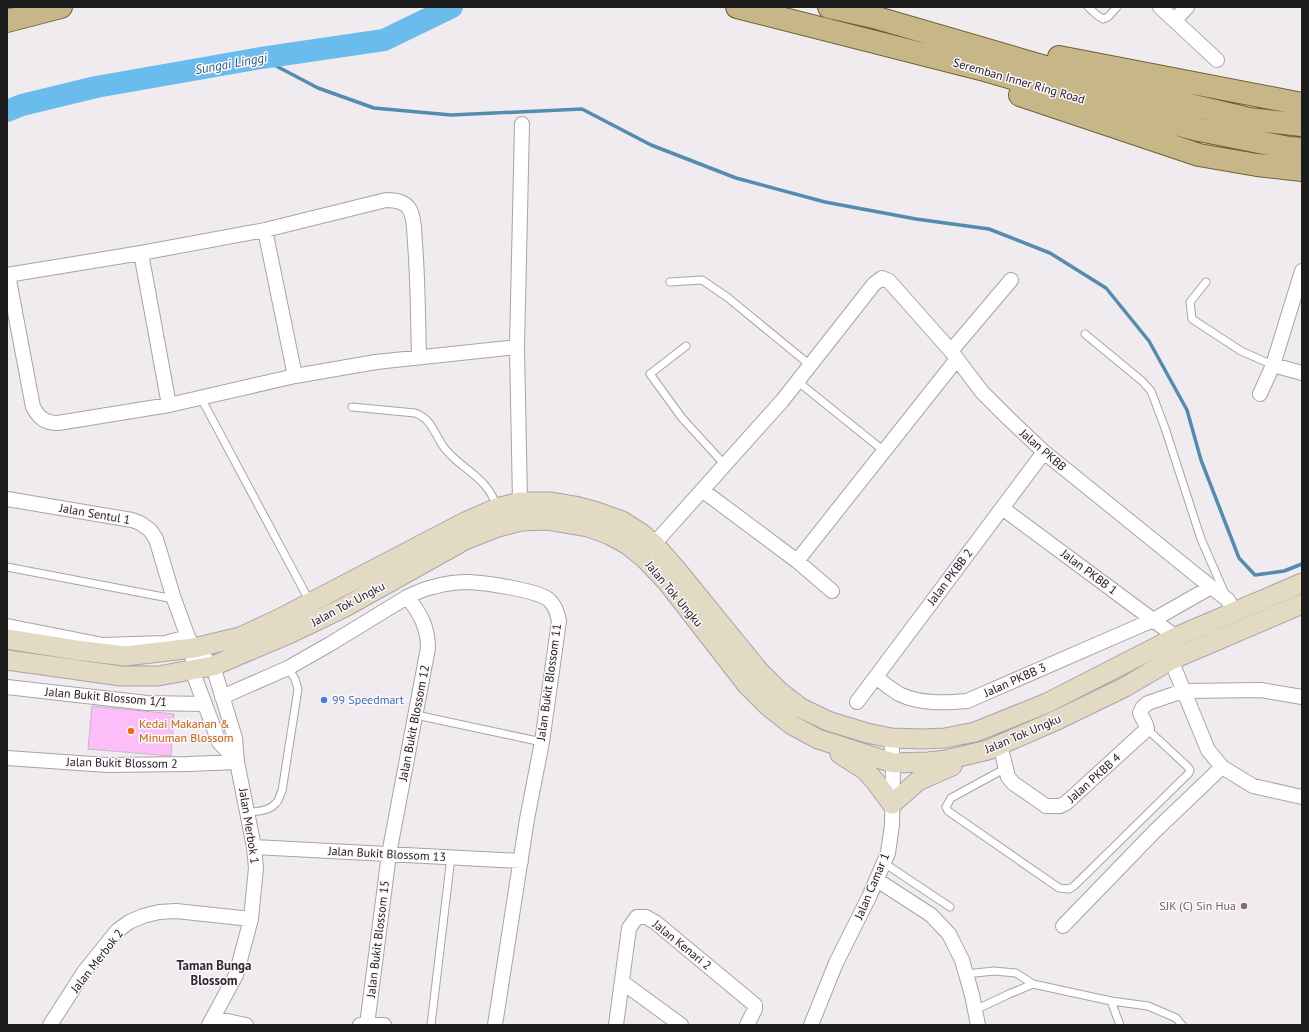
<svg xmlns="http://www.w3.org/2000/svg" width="1309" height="1032" font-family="'PT Sans',sans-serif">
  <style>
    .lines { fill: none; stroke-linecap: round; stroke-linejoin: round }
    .stream { stroke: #538caf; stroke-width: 3.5 }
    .river { stroke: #6abced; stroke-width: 22 }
    .building { fill: #fdbdf9; stroke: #c1bcc1 }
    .lane-casing { stroke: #a8a3a8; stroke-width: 9 }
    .street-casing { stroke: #a8a3a8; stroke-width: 16 }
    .secondary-casing { stroke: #a8a3a8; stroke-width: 21 }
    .primary-casing { stroke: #73602f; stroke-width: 24 }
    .lane { stroke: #fff; stroke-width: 7 }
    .street { stroke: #fff; stroke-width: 14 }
    .secondary { stroke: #e3dac4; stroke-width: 19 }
    .primary { stroke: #c7b688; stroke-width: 22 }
    .shop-dot { fill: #3f7fe0; stroke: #fdf8fd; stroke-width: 1.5 }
    .food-dot { fill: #e8710a; stroke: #fdf8fd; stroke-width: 1.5 }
    .education-dot { fill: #8d6e63; stroke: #fdf8fd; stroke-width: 1.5 }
    .labels { text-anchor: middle; stroke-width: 3; stroke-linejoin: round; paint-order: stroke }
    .street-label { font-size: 12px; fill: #1d1c1d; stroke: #fdf8fd }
    .shop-label { font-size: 12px; fill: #366cbe; stroke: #fdf8fd; text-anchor: start }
    .food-label { font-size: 12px; fill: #c56008; stroke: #fdf8fd; text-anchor: start }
    .education-label { font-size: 12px; fill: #785e54; stroke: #fdf8fd; text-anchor: end }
    .water-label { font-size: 13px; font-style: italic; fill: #1e5c7d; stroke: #fdf8fd }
    .neighbourhood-label { font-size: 13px; font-weight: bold; fill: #2c282c; stroke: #fdf8fd }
  </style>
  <rect width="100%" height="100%" fill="#f0ebef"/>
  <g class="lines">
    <path class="stream" d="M261 58 318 88 374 108 451 115 582 109 651 145 736 178 825 202 916 219 989 229 1050 253 1106 288 1149 341 1187 410 1201 460 1239 558 1255 575 1284 571 1302 564"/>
    <path class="river" d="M7 111 22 105 96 87 261 58 384 40 452 7"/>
  </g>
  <path class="building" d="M92 706 174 714 171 756 88 749Z"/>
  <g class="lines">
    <g class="lane-casing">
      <path id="lane" d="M1088 7 1098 16 1103 19 1108 17 1117 7
        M670 282 702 280 727 297 810 365
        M1206 282 1190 302 1192 319 1241 351 1273 365
        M1085 334 1142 381 1151 391 1165 428 1201 539 1225 594
        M686 346 650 374 682 418 725 465
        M797 381 884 451
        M201 398 310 602
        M352 407 415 413C433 419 435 437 446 450 465 472 487 477 497 507
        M7 567 174 599
        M416 715 542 742
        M1006 768 951 798 946 807 948 811 1059 888 1069 889 1074 886 1189 773 1190 770 1188 767 1147 729
        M247 812C257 812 270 811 276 803 279 801 280 794 282 791L298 689 295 679 288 668
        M884 863 950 907
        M966 974 994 971 1016 973 1033 984 1111 1001 1148 1006 1176 1018 1182 1025
        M1111 1001 1120 1025
        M975 1010 1009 994 1033 984
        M431 1025 451 857"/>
    </g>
    <g class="street-casing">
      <path id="street" d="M1160 7 1217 60
        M1175 20 1187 7
        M265 230 295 376
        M141 253 169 405
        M7 275 141 253 265 230 386 200C395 200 405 201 410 210 415 220 414 233 415 243 418 281 418 319 419 357
        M8 275 33 407C39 418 45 423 58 423L169 405 295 376 376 362 517 347
        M951 351 1011 280
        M1273 365 1302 373
        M1260 394 1273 365 1302 271
        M702 490 797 561 832 591
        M7 499 132 520 140 523 150 530 156 539 174 599 188 637 194 648 213 666 235 738 237 762 254 847 256 868 251 919 236 975 209 1025
        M520 502 517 347 522 124
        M1002 508 1176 637
        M654 544 782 401 874 284 882 278 889 281 951 351 982 392 1009 419 1044 452 1211 587 1228 600 1234 612
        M797 561 957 359
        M7 626 103 645 165 643 188 637
        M193 660 192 670 219 742 237 762
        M1171 660 1208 750 1222 767 1253 786 1302 797
        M876 677C883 683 891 689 899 694 920 704 944 703 967 701L1153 620 1211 587
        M7 687 147 703 205 704
        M222 697 288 668 330 644 407 597C415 593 423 589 433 587 443 584 459 582 469 582 487 583 535 590 548 599 555 605 557 612 559 621L542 742 527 819 495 1025
        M857 702 1044 452
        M1000 745 1008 777 1013 783 1046 806H1060L1066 803 1147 729 1146 725 1140 713 1143 707 1148 703 1183 691 1261 690 1302 697
        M7 758 107 765 188 764 237 762
        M254 847 521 861
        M877 880 931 915 949 934 962 960 972 995 978 1025
        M1063 926 1155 831 1222 767
        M622 982 681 1025
        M213 1018 246 1025
        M50 1025 84 972 117 931 129 922 143 916 159 912 176 911 251 919
        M360 1025H384
        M367 1025 389 854 428 648C428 627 420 613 407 597
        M616 1025 629 928 637 917H646L655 922 755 1005V1009L747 1025
        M811 1025 836 963 869 897 888 853 892 825 893 763 891 738"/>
    </g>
    <g class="secondary-casing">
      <path id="secondary" d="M7 639 76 650 125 656 194 648 240 637 279 619 465 522 497 508 520 502H551L575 506 597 512 622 521 641 533 654 544 676 569 759 671 779 691 801 708 828 721 867 733 891 738 923 739 945 738 975 732 1047 703 1176 637 1302 583
        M7 660 121 676H158L213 666 291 633 345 607 465 540 498 527 521 521 546 520 588 527 610 535 628 545 643 557 667 582 747 685 768 706 792 725 818 739 893 763 928 762 946 760 988 750 1057 720 1125 687 1171 660 1302 604
        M840 754 865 770 875 781 892 804 918 781 952 766"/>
    </g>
    <g class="primary-casing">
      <path id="primary" d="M737 7 981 69 1116 108 1199 130 1289 148 1302 149
        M829 7 874 17 1114 87 1249 119 1302 125
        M7 21 61 7
        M1059 57 1302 104
        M1020 95 1199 155 1257 165 1302 170"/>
    </g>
    <use href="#lane" class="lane"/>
    <use href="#street" class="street"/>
    <use href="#secondary" class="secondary"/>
    <use href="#primary" class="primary"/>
  </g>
  <circle class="shop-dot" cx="324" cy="700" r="4"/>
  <circle class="food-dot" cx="131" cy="731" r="4"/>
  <circle class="education-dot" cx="1244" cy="906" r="4"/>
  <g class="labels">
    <g class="street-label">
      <text transform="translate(1019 81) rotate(16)" y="4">Seremban Inner Ring Road</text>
      <text transform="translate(1043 450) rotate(41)" y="4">Jalan PKBB</text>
      <text transform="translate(95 514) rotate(10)" y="4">Jalan Sentul 1</text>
      <text transform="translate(1089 572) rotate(37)" y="4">Jalan PKBB 1</text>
      <text transform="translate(950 577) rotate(-53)" y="4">Jalan PKBB 2</text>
      <text transform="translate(674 594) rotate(50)" y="4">Jalan Tok Ungku</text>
      <text transform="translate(348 604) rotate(-28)" y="4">Jalan Tok Ungku</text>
      <text transform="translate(1015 680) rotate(-24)" y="4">Jalan PKBB 3</text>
      <text transform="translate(549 682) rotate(-82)" y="4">Jalan Bukit Blossom 11</text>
      <text transform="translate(106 697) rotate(5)" y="4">Jalan Bukit Blossom 1/1</text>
      <text transform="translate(414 723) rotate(-79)" y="4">Jalan Bukit Blossom 12</text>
      <text transform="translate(1023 734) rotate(-23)" y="4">Jalan Tok Ungku</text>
      <text transform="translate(122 763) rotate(1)" y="4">Jalan Bukit Blossom 2</text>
      <text transform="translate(1094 778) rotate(-42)" y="4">Jalan PKBB 4</text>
      <text transform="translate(249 826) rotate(81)" y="4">Jalan Merbok 1</text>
      <text transform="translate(387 854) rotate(3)" y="4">Jalan Bukit Blossom 13</text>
      <text transform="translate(872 886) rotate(-67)" y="4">Jalan Camar 1</text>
      <text transform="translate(378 939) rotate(-83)" y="4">Jalan Bukit Blossom 15</text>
      <text transform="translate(682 945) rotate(39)" y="4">Jalan Kenari 2</text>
      <text transform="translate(97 961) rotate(-52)" y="4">Jalan Merbok 2</text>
    </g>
    <g class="shop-label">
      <text x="332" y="704">99 Speedmart</text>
    </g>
    <g class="food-label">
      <text x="139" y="728">Kedai Makanan &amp;<tspan x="139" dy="14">Minuman Blossom</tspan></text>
    </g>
    <g class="education-label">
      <text x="1236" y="910">SJK (C) Sin Hua</text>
    </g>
    <g class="water-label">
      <text transform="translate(231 63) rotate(-10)" y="5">Sungai Linggi</text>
    </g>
    <g class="neighbourhood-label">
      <text x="214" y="970">Taman Bunga<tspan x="214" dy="15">Blossom</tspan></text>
    </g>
  </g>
  <rect width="1309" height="1032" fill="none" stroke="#1d1c1d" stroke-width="16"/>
</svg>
